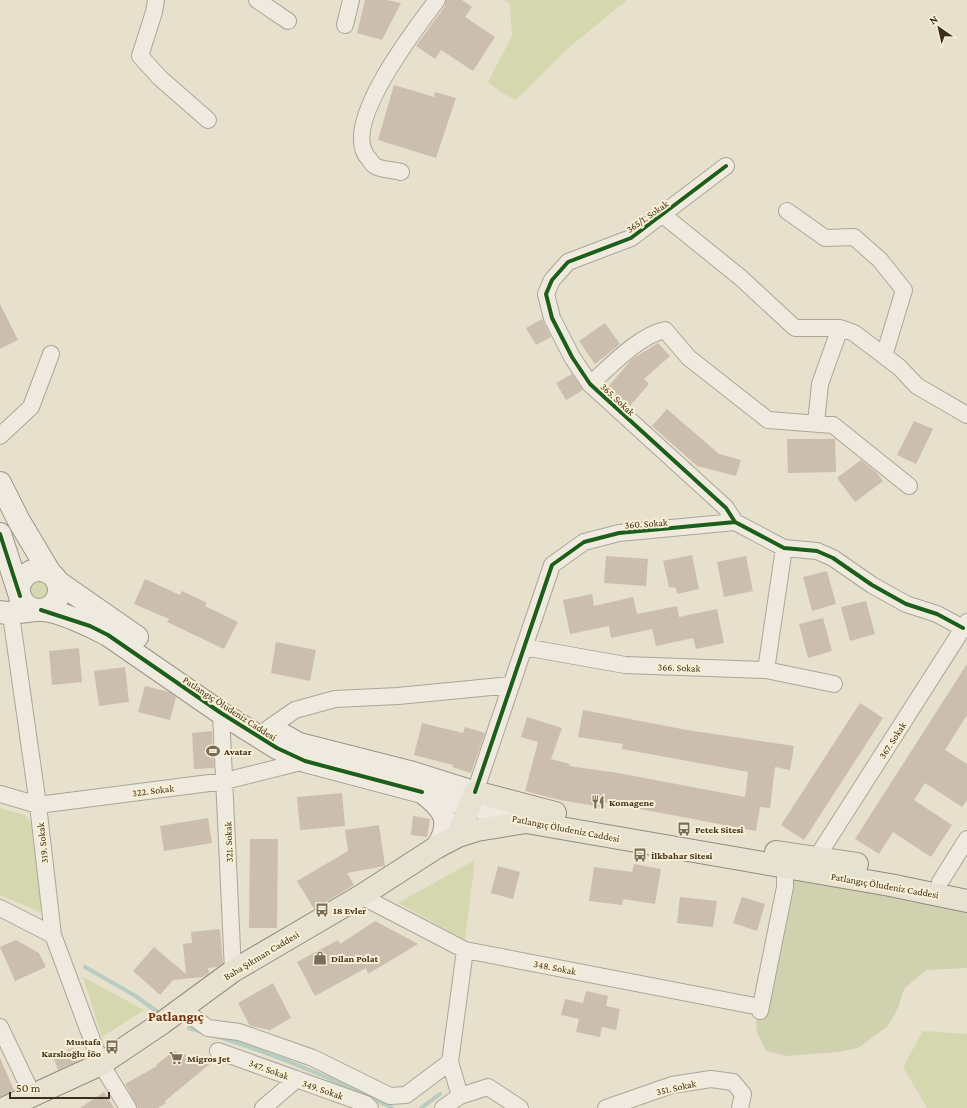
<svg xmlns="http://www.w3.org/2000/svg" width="967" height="1108" font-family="'Crimson Pro',serif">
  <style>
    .green { fill: #d5d8ae }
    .cemetery { fill: #d0d1ae }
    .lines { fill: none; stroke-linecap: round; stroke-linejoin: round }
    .stream { stroke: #b9ccc2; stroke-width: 4 }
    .building { fill: #cbbeae }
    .street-casing { stroke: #aca596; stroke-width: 18 }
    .secondary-casing { stroke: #9c9486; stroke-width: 24 }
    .primary-casing { stroke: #928a7d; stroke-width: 24 }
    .street { stroke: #efeae0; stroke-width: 16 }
    .secondary { stroke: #efeae0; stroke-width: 22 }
    .primary { stroke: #e6e1d0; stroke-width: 22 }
    .cycleway-casing { stroke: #f9efd3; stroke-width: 6 }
    .cycleway { stroke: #1b5e20; stroke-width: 4 }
    .labels { text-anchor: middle; stroke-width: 4; stroke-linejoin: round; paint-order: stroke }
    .street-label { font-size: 10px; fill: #3c2e1d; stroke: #f9efd3 }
    .poi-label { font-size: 10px; font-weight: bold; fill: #3c2e1d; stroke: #f9efd3; text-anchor: start }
    .district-label { font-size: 14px; font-weight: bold; fill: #6d2e18; stroke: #f9efd3 }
  </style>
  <rect width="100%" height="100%" fill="#e7e0cd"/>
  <path class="green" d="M504 0H627L567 49 516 100 499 91 488 82 512 36 510 5Z
    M30 590a9 9 0 1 1 18 0a9 9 0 1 1-18 0Z
    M0 808 25 815 31 823 42 905 40 912 0 895Z
    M475 860 465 940 398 903Z
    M83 977 144 1010 102 1037Z
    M923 1031 967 1034V1108H927L903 1067Z"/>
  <path class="cemetery" d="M793 878 967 909V968L926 970 904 989 898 1008 888 1026 858 1048 838 1052 787 1056 766 1051 757 1033 755 1011Z"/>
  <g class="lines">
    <path class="stream" d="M85 967 134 995 158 1012
      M189 1028 202 1032
      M216 1036C277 1055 335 1079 392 1108
      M421 1108 440 1094"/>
  </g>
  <path class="building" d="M365 0H387L401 3 382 40 357 33Z
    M446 0H462L472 7 465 17 495 37 473 71 441 50 435 59 416 46 445 6Z
    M394 85 434 97 435 92 456 98 436 158 378 140Z
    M0 304 18 340 0 349Z
    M542 319 551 337 536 345 526 328Z
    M605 323 620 344 595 364 579 341Z
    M658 343 670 356 644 379 649 384 630 406 608 387 632 359Z
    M572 374 583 390 566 400 556 383Z
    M667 409 719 454 741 460 736 476 697 466 652 426Z
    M914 421 933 429 916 464 897 455Z
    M787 439H835L836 472 788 473Z
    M861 460 876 472 883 481 855 502 837 478Z
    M692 555 699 589 677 594 676 588 669 587 663 561Z
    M606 556 648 559 646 586 604 583Z
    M746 556 753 591 724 597 717 562Z
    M827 571 836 604 812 611 803 577Z
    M145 579 180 595 182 591 207 603 205 606 238 622 224 649 167 622 169 619 134 604Z
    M592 594 594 606 633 597 637 614 677 606 679 617 717 609 724 643 696 649 693 638 656 646 652 629 611 638 609 626 570 634 563 600Z
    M866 601 875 634 850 641 841 607Z
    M823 618 832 651 808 658 799 624Z
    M276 642 316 650 310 681 271 673Z
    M79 648 82 682 52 685 49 651Z
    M967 664V715L945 750 967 764V800L962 807 925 783 914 800 952 825 931 857 893 832 879 854 855 839Z
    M125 667 129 702 99 706 94 671Z
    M145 686 169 692 176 697 170 720 138 712Z
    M860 703 883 718 804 840 781 825Z
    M583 710 687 730 794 746 790 770 775 767 770 808 760 807 756 831 603 802 602 807 560 800 525 791 538 742 521 737 527 717 562 728 551 759 570 764 569 766 618 773 745 797 748 772 622 749 623 744 578 737Z
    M422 723 463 733 465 727 485 733 471 773 452 767 453 765 414 755Z
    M212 731 214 768 194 769 192 733Z
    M342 793 345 826 300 830 297 797Z
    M413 816 430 819 427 837 411 835Z
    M208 818 212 843 164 851 160 826Z
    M379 825 385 866 347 873 354 885 314 909 297 881 348 851 345 830Z
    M250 839H278L277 928H249Z
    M634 864 661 869 655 904 623 899 622 905 589 901 594 867 632 872Z
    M498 866 520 872 513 899 491 893Z
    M680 897 717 901 713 927 677 923Z
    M742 897 765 904 757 931 733 923Z
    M375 921 418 944 368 974 366 968 315 996 297 962 338 940 340 944Z
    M220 929 223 963 217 967 208 968 209 973 203 977 173 980 160 995 133 971 154 947 186 974 183 944 192 943 191 932Z
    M16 940 39 953 46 967 15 981 0 947Z
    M273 983 291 1018 270 1030 250 1026 238 1003Z
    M586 991 608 996 606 1006 620 1009 616 1030 602 1027 600 1037 576 1032 579 1019 561 1015 565 999 583 1003Z
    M73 1048 78 1061 58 1070 53 1056Z
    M174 1051 211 1063 165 1101 166 1103 158 1108H138L125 1084 157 1066 156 1065Z
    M0 1058 14 1090 0 1097Z
    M104 1092 114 1108H80Z"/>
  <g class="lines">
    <g class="street-casing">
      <path id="street" d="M156 0 154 12 140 56 160 78 208 120
        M257 0 288 21
        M345 25 351 0
        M726 166 631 238 568 262 552 280 546 294 552 318 572 357 590 384 726 508 735 522
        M401 172C394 170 384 170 377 167 374 166 371 162 369 159 338 127 416 28 437 0
        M787 211 825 238 854 237 880 260 904 290 884 356
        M663 215 741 278 795 328H840L854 333 899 367 917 386 967 415
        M590 384C611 366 638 336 665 330L689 358 768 420 833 425 909 486
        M816 423 820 384 840 328
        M0 436 31 407 51 354
        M11 615 38 805 53 935 101 1064 128 1108
        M524 647 625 665 766 670 834 684
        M766 670 784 548
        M221 713 233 971
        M269 728 295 710 335 699 398 696 511 685
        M475 792 552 565 584 542 619 533 735 522 784 548 817 551 833 558 872 585 906 604 937 614 963 628
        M0 794 38 805 225 781 305 761
        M817 857 967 622
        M940 882 967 839
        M361 896 465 950 760 1007
        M0 908 53 935
        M182 1009 208 1028 239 1032 313 1058 390 1096 406 1095 450 1062
        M760 1011 785 887V868
        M0 1027 33 1096
        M218 1051 366 1104 370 1108
        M460 1096 450 1062 465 950
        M263 1108 297 1079
        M443 1108 460 1096 488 1087 520 1108
        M606 1108 672 1085 711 1079 733 1082 743 1094 740 1108"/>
    </g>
    <g class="secondary-casing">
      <path id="secondary" d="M0 483 19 521 50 573
        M0 534 20 596
        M19 590a20 20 0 1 1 40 0a20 20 0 1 1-40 0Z
        M58 582 137 637
        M0 612C15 615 26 610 40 610 56 609 93 627 108 635L221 713 277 748 305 761 471 805 526 822
        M283 735 299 744 413 773 464 789
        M422 792C445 809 453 822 437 847"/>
    </g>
    <g class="primary-casing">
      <path id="primary" d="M458 836 475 792 555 813
        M776 852 857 864
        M5 1108 101 1064 162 1023 233 971 361 896 437 847 458 836 477 830 526 822 890 885 967 901"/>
    </g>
    <use href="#street" class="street"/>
    <use href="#secondary" class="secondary"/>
    <use href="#primary" class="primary"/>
    <g class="cycleway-casing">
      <path id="cycleway" d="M726 166 631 238 568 262 552 280 546 294 552 318 572 357 590 384 726 508 735 522
        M0 534 20 596
        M41 610 90 626 108 635 221 713 277 748 305 761 422 792
        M475 792 552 565 584 542 619 533 735 522 784 548 817 551 833 558 872 585 906 604 937 614 963 628"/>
    </g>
    <use href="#cycleway" class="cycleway"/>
  </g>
  <defs>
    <g id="stadium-bare" transform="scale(1.08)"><path d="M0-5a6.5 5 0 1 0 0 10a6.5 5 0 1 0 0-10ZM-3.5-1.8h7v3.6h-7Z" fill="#786c5b" stroke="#f9efd3" stroke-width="2.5" paint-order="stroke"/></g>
    <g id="restaurant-bare" transform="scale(1.08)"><path d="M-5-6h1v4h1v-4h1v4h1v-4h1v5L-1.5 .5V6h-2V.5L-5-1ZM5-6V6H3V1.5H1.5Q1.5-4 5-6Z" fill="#786c5b" stroke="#f9efd3" stroke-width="2.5" paint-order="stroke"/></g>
    <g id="bus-bare" transform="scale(1.08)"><path d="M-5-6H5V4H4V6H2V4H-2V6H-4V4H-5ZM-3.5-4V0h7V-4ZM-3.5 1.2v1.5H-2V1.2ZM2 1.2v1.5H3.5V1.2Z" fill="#786c5b" stroke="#f9efd3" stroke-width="2.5" paint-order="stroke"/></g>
    <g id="shop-bare" transform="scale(1.08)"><path d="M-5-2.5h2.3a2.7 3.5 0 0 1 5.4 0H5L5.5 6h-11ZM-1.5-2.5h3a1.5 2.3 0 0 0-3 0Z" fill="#786c5b" stroke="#f9efd3" stroke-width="2.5" paint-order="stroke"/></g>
    <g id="supermarket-bare" transform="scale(1.08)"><path d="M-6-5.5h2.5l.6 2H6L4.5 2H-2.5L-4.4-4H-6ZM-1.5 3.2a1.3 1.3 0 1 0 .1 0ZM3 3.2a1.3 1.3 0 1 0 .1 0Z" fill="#786c5b" stroke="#f9efd3" stroke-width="2.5" paint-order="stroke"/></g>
  </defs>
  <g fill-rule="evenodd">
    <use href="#stadium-bare" x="213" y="751"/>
    <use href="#restaurant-bare" x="598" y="802"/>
    <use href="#bus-bare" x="684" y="829"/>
    <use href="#bus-bare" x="640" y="855"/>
    <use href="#bus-bare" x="322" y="910"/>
    <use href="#shop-bare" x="320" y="958"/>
    <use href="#bus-bare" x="112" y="1047"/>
    <use href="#supermarket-bare" x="176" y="1058"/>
  </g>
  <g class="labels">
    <g class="street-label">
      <text transform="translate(647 216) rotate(-35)" y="4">365/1. Sokak</text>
      <text transform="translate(618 399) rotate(43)" y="4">365. Sokak</text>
      <text transform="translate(646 523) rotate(-4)" y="4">360. Sokak</text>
      <text transform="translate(679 667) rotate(2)" y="4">366. Sokak</text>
      <text transform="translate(230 708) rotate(33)" y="4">Patlangıç Öludeniz Caddesi</text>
      <text transform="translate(892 740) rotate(-57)" y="4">367. Sokak</text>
      <text transform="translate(153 790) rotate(-7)" y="4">322. Sokak</text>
      <text transform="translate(566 828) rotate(11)" y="4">Patlangıç Öludeniz Caddesi</text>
      <text transform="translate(228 842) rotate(-92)" y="4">321. Sokak</text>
      <text transform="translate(42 843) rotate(-96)" y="4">319. Sokak</text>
      <text transform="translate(885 885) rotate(10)" y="4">Patlangıç Öludeniz Caddesi</text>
      <text transform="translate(261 955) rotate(-31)" y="4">Baha Şıkman Caddesi</text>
      <text transform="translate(555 967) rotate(11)" y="4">348. Sokak</text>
      <text transform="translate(269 1069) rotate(20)" y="4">347. Sokak</text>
      <text transform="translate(676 1087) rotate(-13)" y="4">351. Sokak</text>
      <text transform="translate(323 1089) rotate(19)" y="4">349. Sokak</text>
    </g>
    <g class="poi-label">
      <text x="224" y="755">Avatar</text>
      <text x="609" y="806">Komagene</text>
      <text x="695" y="833">Petek Sitesi</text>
      <text x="651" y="859">İlkbahar Sitesi</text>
      <text x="333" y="914">18 Evler</text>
      <text x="331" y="962">Dilan Polat</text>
      <text x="101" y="1045" text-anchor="end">Mustafa<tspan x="101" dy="12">Karslıoğlu İöo</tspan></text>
      <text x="187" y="1062">Migros Jet</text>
    </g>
    <g class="district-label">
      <text x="176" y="1021">Patlangıç</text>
    </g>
  </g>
  <g transform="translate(939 28) rotate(326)" stroke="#f9efd3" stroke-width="3" paint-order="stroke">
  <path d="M0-3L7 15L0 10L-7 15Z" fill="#3c2e1d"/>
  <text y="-6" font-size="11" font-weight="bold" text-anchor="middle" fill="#3c2e1d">N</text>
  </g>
  <path d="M10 1092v6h99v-6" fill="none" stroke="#3c2e1d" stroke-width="2"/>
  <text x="16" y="1092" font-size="12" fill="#3c2e1d" stroke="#f9efd3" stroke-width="3" paint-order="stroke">50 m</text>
</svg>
